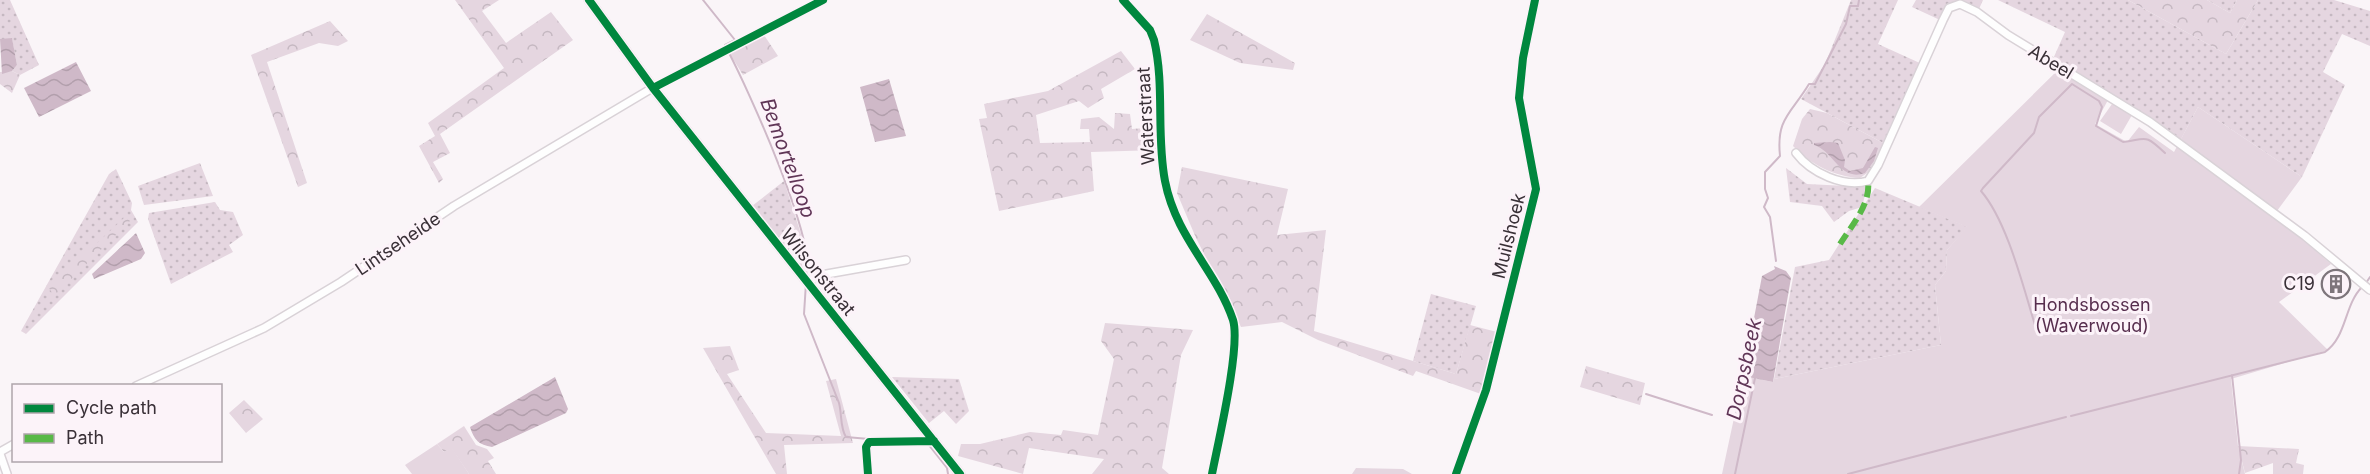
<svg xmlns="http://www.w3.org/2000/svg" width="2370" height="474" font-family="Inter,sans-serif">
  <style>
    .grass { fill: url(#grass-dots) }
    .forest { fill: url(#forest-crowns) }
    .green { fill: #e5d6e0 }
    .water { fill: url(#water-waves) }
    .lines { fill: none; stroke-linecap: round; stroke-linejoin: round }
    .stream { stroke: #cfb9c8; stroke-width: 2 }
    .minor-casing { stroke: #d9d2d7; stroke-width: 10 }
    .tertiary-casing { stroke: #d9d2d7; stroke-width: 11 }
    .minor { stroke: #fefefe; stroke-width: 7 }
    .tertiary { stroke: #fefefe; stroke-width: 8 }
    .quiet { stroke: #58b947; stroke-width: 6; stroke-dasharray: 12 6; stroke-linecap: butt }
    .cycleway-casing { stroke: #fcf3f9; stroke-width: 11 }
    .cycleway { stroke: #00873e; stroke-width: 8 }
    .labels { text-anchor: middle; stroke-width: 6; stroke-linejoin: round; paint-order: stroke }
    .street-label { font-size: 18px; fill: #393037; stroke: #fcf3f9 }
    .poi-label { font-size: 18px; fill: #393037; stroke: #fcf3f9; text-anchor: end }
    .park-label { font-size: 18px; fill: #572e4e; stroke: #fcf3f9 }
    .water-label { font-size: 20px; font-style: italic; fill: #603657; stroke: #fcf3f9 }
  </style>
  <defs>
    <pattern id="grass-dots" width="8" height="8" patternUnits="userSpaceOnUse" patternTransform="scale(1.5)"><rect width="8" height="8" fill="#e5d6e0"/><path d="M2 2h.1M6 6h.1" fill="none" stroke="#c5b8c1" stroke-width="1.8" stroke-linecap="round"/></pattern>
    <pattern id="forest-crowns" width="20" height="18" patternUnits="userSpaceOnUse" patternTransform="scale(1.5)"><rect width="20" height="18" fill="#e5d6e0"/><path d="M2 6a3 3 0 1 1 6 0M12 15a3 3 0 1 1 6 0" fill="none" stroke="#c5b8c1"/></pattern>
    <pattern id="water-waves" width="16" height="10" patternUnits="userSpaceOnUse" patternTransform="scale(1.5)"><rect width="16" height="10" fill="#cfb9c8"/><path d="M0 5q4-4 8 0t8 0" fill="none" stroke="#b29fac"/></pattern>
  </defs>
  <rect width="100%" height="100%" fill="#faf5f8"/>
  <path class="grass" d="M0 0H10L39 65 20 75 12 71 17 65 12 39H0Z
    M1851 0H1898L1878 44 1922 64 1885 144 1801 99 1825 64Z
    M1916 0H1983L1979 9 1955 1 1946 6 1940 20 1912 7Z
    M1998 0H2128L2226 54 2258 0H2334L2370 11V46L2342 34 2323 72 2345 85 2302 177 2198 107 2180 141 2135 109 2053 59 2065 32Z
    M2207 0H2237L2230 13Z
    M200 163 213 196 144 205 138 186Z
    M1786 168 1807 184 1867 187 1862 207 1849 211 1834 222 1822 206 1790 202Z
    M116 169 132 203 131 210 138 222 26 334 21 331 109 174Z
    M784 181 809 259 808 277 752 206Z
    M1875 188 1968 227 1947 250 1946 271 1935 285 1941 345 1774 379 1795 267 1829 260Z
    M215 202 220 210 233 212 243 235 229 245 233 252 171 284 148 219 149 213Z
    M1431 294 1476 306 1456 374 1413 361Z
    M892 377 959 379 969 411 956 424 944 411 929 423Z"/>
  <path class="forest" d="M455 0H499L482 11 506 43 551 12 573 40 440 134 450 153 433 162 443 179 439 183 419 146 435 136 428 123 504 68Z
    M2128 0H2207L2230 13 2237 0H2258L2226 54Z
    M1207 14 1295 63 1293 70 1240 63 1190 40Z
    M330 21 348 41 338 46 319 43 267 62 307 183 298 187 251 55Z
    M764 35 778 56 743 75 728 51Z
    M1121 51 1135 69 1101 89 1104 98 1088 108 1079 101 1036 115 1040 143 1090 142 1089 129H1080L1081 119 1099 117 1114 129 1115 113 1130 114 1132 129 1156 127 1158 150 1091 152 1094 191 999 211 979 119 987 118 984 104 1048 91Z
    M12 71 20 75 12 93 0 84V72Z
    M1810 109 1827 113 1885 144 1870 171 1860 178C1835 177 1810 164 1793 146L1802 119Z
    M1182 167 1288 189 1277 235 1326 230 1314 331 1456 374 1470 325 1497 332 1481 394 1416 371 1413 376 1318 340 1282 322 1241 327 1196 238 1177 193Z
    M126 216 130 221 54 296 49 288Z
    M1105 323 1193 330 1181 355 1162 468 1169 474H1092L1104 459 1029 448 1023 474 958 456 961 444H980L1030 432 1061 435 1063 430 1098 435 1114 359 1101 341Z
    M730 346 739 370 727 374 766 433 841 436 826 381 836 379 853 443 784 445 787 474H776L703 348Z
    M1586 366 1645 383 1640 405 1580 387Z
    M244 400 263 419 246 433 229 413Z
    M464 426 476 445 487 449 494 458 488 461 496 474H469L452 449 444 452 437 444Z
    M2238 446 2299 449 2296 463 2304 465 2303 474H2273V463L2245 473Z
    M1356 468 1403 469 1412 474H1352Z"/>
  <path class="green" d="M2060 68 2108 100 2095 124 2127 142 2139 127 2174 152 2198 107 2302 177 2274 215 2331 264 2279 302 2328 350 2231 379 2238 446 2245 474H1722L1743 376 1773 382 1774 379 1941 345 1935 285 1946 271 1947 250 1967 227 1919 207Z
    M2112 104 2132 115 2121 134 2100 121Z
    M437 444 444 452 452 448 469 474H412L405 465Z"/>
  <path class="water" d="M12 38 17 65 12 71 2 74 0 39Z
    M76 62 91 91 39 117 24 88Z
    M889 79 906 136 875 142 860 87Z
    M1830 142 1838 143 1845 160 1844 167 1850 171 1863 168 1875 147 1878 148 1874 161 1865 173C1840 182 1834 151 1814 145V143Z
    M136 233 145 253 141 259 94 279 92 274Z
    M1774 266 1786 271 1791 278 1773 382 1743 376 1762 276 1775 269Z
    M555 377 568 409 566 413 492 447C479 445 474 440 470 427Z"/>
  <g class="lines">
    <path class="stream" d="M703 0 735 40 725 45
      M728 51C748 89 817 241 807 278
      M1776 261 1770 217 1764 207 1768 198 1765 189V172L1780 156C1776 118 1791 114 1809 84H1815L1846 24 1850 6H1858L1859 0
      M806 283 804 314 839 403C842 414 840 428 846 437L869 439
      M2366 283 2370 277
      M2035 325C2023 286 2007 221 1981 191L1983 188 2034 133 2039 117 2072 84 2099 101 2102 107 2096 126 2123 142C2147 139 2144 133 2165 153
      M2232 375 2241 460 2239 474
      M1646 394 1712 415
      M2071 416 2325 352C2347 337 2344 305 2362 287
      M928 444 947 468 948 474
      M1735 474 1755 378
      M1848 474 2066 417"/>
    <g class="minor-casing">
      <path id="minor" d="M1123 0 1150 30 1154 40C1165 85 1156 135 1165 181 1176 238 1216 270 1233 320 1241 346 1218 443 1212 474
        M1796 153C1811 173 1844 188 1868 181L1878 165 1943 20 1949 8 1960 4 1977 12 2008 35 2150 122 2305 236 2370 290
        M807 282 821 275 906 260
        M136 386 264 328 341 282 454 206 649 90 823 0
        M0 452 14 444
        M0 454 7 474
        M868 474 866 447 869 442 934 441
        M1456 474 1486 390 1536 189 1519 98 1523 58 1535 0"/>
    </g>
    <g class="tertiary-casing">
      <path id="tertiary" d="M589 0 653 88 960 474"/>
    </g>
    <use href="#minor" class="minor"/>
    <use href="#tertiary" class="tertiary"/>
    <path class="quiet" d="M1840 244C1852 225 1871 204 1868 181"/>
    <g class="cycleway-casing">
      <path id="cycleway" d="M589 0 653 88 960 474
        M1123 0 1150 30 1154 40C1165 85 1156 135 1165 181 1176 238 1216 270 1233 320 1241 346 1218 443 1212 474
        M653 88 823 0
        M868 474 866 447 869 442 934 441
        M1456 474 1486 390 1536 189 1519 98 1523 58 1535 0"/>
    </g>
    <use href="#cycleway" class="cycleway"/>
  </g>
  <defs>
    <g id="building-ring" transform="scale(1.5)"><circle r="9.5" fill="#fcf3f9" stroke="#7d757b" stroke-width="1.5"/><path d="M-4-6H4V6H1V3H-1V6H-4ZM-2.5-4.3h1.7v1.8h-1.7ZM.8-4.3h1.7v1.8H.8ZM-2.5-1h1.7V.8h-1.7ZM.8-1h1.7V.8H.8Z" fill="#7d757b"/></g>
  </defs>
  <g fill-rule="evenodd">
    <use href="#building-ring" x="2336" y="284"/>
  </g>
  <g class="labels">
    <g class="street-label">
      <text transform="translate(2051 62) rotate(31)" y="6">Abeel</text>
      <text transform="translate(1146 116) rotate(-93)" y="6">Waterstraat</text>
      <text transform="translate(1509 236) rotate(-76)" y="6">Muilshoek</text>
      <text transform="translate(398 244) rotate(-34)" y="6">Lintseheide</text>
      <text transform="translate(818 272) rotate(51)" y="6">Wilsonstraat</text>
    </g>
    <g class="poi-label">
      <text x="2315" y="290">C19</text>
    </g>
    <g class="park-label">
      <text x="2092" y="311">Hondsbossen<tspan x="2092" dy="21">(Waverwoud)</tspan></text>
    </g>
    <g class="water-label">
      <text transform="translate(788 158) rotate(70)" y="7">Bemortelloop</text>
      <text transform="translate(1744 369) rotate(-78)" y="7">Dorpsbeek</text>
    </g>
  </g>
  <rect x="12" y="384" width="210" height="78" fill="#fcf3f9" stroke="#aea5ab" stroke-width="1.5"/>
  <rect x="24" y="404" width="30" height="9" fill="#00873e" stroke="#aea5ab" stroke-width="1.5"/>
  <text x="66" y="414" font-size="18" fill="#393037">Cycle path</text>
  <rect x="24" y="434" width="30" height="9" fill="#58b947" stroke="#aea5ab" stroke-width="1.5"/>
  <text x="66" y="444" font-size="18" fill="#393037">Path</text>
</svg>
